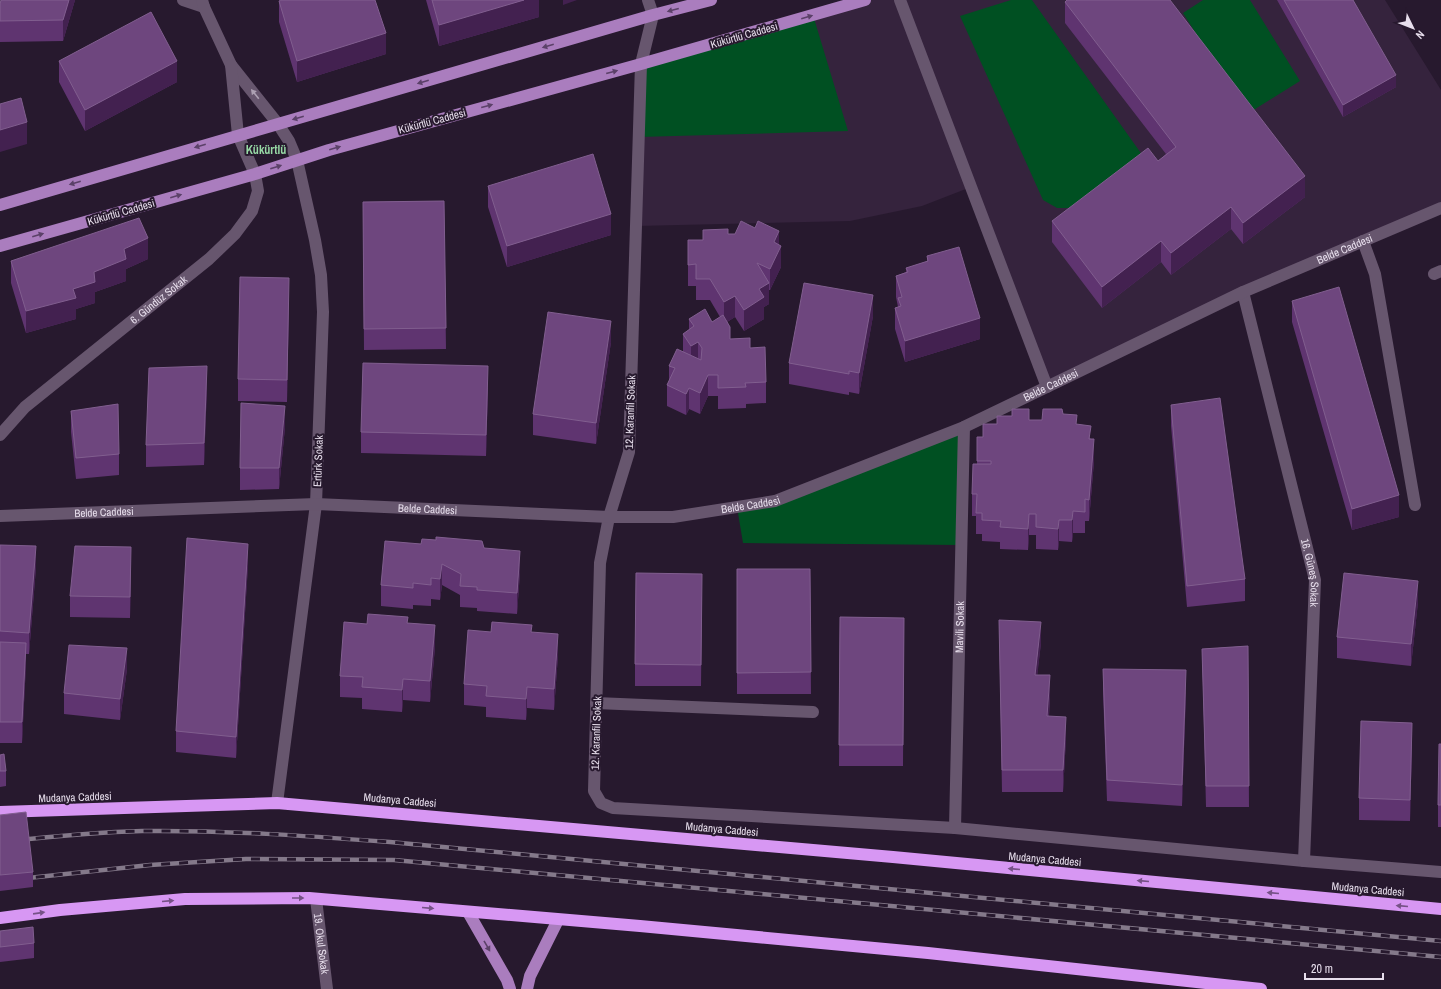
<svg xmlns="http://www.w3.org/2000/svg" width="1441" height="989" font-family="'Archivo Narrow',sans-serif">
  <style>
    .built { fill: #35233d }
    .green { fill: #005022 }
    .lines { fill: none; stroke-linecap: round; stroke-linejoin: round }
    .minor { stroke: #67566e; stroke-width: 12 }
    .major { stroke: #aa7dbe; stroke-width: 12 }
    .highway { stroke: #d797f3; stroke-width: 12 }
    .rail-casing { stroke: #84798a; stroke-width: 4.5 }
    .rail { stroke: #27192e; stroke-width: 3; stroke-dasharray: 9; stroke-linecap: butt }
    .wall { fill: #5f3470 }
    .shaded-wall { fill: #432150 }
    .building { fill: #6e467e; stroke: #815e8f }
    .oneway { fill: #5b4168 }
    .oneway2 { fill: #ada1b3 }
    .oneway3 { fill: #765287 }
    .labels { text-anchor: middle; stroke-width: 4; stroke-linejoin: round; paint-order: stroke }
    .street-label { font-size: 11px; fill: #e7deec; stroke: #27192e }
    .neighbourhood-label { font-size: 12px; font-weight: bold; fill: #97d9a5; stroke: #27192e }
  </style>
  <rect width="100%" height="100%" fill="#27192e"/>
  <path class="built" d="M865 0H1385L1441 90V208L1047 387 971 187 922 206 850 221 636 226 639 137 813 15Z"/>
  <path class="green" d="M1011 0H1032L1143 156 1073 208H1057L1043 200 960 16Z
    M1203 0H1250L1300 81 1247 114 1183 13Z
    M813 15 848 131 639 137 641 64Z
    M964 427 961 545 743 543 737 507 775 501Z"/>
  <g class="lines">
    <g class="minor">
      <path d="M183 0 204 7"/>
      <path d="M202 0 204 7 231 65 278 124 289 141 297 160 315 240 321 275 323 312 316 504 277 803"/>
      <path d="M648 0 653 15 641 64 629 452 609 517 600 563 594 791 601 803 613 808 955 828 1304 861 1441 872"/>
      <path d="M900 0 1047 387"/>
      <path d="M1363 241 1375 274 1415 505"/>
      <path d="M1434 274 1441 271"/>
      <path id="s1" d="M1243 292 1315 580 1304 861"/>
      <path id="s2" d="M0 435 25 407 209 259 235 234 252 211 258 191 255 174 238 135 231 65"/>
      <path id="s3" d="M0 516 316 504 609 517H673L775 501 964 427 1243 292 1441 208"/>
      <path d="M596 703 813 712"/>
      <path id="s4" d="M955 828 964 427"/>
      <path id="s5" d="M316 899 327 989"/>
    </g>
    <path class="major" d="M0 205 653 15 711 0
      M0 246 255 174 329 150 641 64 865 0
      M468 912 507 980 510 989
      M527 989 530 976 558 920"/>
    <path class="highway" d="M0 812 277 803 893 857 1441 909
      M0 918 60 910 185 899 309 898 640 926 928 953 1261 989"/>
    <g class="rail-casing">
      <path id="rail" d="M0 842C47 837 95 832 142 831 225 830 308 836 390 842L1441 941
        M0 881 150 865 246 859 394 860 1441 957"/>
    </g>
    <use href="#rail" class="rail"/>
  </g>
  <path class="wall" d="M1 0H75L63 41 0 42V4Z
    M426 0H539V17L439 46Z
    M1277 0H1353L1396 87 1343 117Z
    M279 1 386 54 297 82 279 22Z
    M1065 2 1305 197 1243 244 1231 229 1171 275 1161 262 1102 308 1052 242V221L1158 161 1166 154 1065 23Z
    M59 61 177 82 85 131 59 82Z
    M488 186 611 235 507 267 488 207Z
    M444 201 446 349 364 350 363 202Z
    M728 234 779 245 781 267 770 290H769V304L764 307V319L744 331 735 317 727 322 730 339 750 348 766 382V403L746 404V408L718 409V396H708L700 414 689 409 686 415 667 406V385L669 381V366L683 351V334L689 330V319L712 322 720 317 710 300H696V286H688V240H703Z
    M927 256 980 339 905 362 895 329V308L898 307 896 297V276L906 272V268L927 262Z
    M148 259 126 269V281L95 292V303L76 309V319L26 333 11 283V261Z
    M289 300 287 402 238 401V379Z
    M1292 301 1399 517 1352 530 1292 322Z
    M873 316 859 394 849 392V395L789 384V363Z
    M611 342 596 444 533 435V414Z
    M207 387 204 465 146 467V445Z
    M488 388 486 456 361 453V432Z
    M1171 405 1245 579V601L1187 607 1171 426Z
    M71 411 119 454V475L76 479 71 432Z
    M1063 414 1077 425 1091 439 1094 461 1089 521H1085V533H1073L1072 542 1059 541 1058 550 1036 549V535H1029L1028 550 1000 549V542L982 541V534H976V516H972V494L977 464V437H983L997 424 1029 420H1042Z
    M285 427 279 489 240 490V468Z
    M0 545 36 567 29 654H26V664L22 743H0Z
    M484 548 520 572 517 614 477 611V608L460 607V595L442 585 440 600 431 599V606L413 605V609L381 606V585Z
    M248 565 236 758 176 752V731Z
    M131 569 130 618 70 617V596Z
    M737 569H810L811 694H737Z
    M702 596 701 686H635V664Z
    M1418 602 1411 666 1337 658V637Z
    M840 617 904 618 903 766H839Z
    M999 620 1041 643 1037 675 1050 696 1049 717 1066 738 1063 792H1002Z
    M408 623 435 647 430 702 403 700 402 712 362 709V698L340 697V676L367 624Z
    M491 632H532L558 655 554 710 527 708 526 720 486 717V707L464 705V684Z
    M1248 646 1249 807H1206L1202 649Z
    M127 669 120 720 64 714V693Z
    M1103 669 1186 692 1182 806 1107 801 1103 691Z
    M1412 744 1410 821 1359 820V798Z
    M1441 744V827H1438V805Z
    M0 755 6 771V786L0 787Z
    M0 815 33 872V887L0 891Z
    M0 931 34 943V958L0 962Z"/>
  <path class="shaded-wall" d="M69 0H75L63 41V20Z
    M524 0H539V17L439 46V25Z
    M563 0H577L563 5Z
    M386 33V54L297 82V61Z
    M177 61V82L85 131V110Z
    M1396 75V87L1343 117V105Z
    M27 122V144L0 152V130Z
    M1305 176V197L1243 244V223Z
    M1231 207V229L1171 275V253Z
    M611 214V235L507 267V246Z
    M779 231V250L781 246V267L770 290V269L774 242Z
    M148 238V259L126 269V281L95 292V303L76 309V319L26 333V311L73 289 94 272 124 249Z
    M1161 241V262L1102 308V287Z
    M289 278V300L287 402V380Z
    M769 283V304L764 307V319L744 331V310L759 289Z
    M873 295V316L859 394V373Z
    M735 296V317L724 324V302Z
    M980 318V339L905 362V341Z
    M611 321V342L596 444V423Z
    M698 342V363L691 367V346Z
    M207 366V387L204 465V443Z
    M488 366V388L486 456V435Z
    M708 375V396L700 414V393Z
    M689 388V409L686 415V394Z
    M285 406V427L279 489V468Z
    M1094 439V461L1089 521V500Z
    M1399 495V517L1352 530V509Z
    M1073 511V533L1072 542V520Z
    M1029 514V535L1028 550V529Z
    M1059 520V541L1058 550V529Z
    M248 544V565L236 758V737Z
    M36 546V567L29 654V633Z
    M131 547V569L130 618V597Z
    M520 551V572L517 614V593Z
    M442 564V585L440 600V579Z
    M1418 581V602L1411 666V644Z
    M1041 622V643L1035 696V675Z
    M435 625V647L430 702V681Z
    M558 634V655L554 710V689Z
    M26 643V664L22 743V722Z
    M127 648V669L120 720V699Z
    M1186 670V692L1182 806V785Z
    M1050 675V696L1047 738V716Z
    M403 679V700L402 712V690Z
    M527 687V708L526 720V699Z
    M1066 717V738L1063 792V770Z
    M1412 723V744L1410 821V800Z"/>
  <path class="building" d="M1 0H69L63 20 0 21V4Z
    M281 0H375L386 33 297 61 279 1Z
    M432 0H524L439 25Z
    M1067 0H1170L1305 176 1243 223 1231 207 1171 253 1161 241 1102 287 1052 221 1148 148 1158 161 1176 147 1065 2Z
    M1284 0H1353L1396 75 1343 105Z
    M151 12 177 61 85 110 59 61Z
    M21 98 27 122 0 130V104Z
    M593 154 611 214 507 246 488 186Z
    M444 201 446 328 364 329 363 202Z
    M139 218 148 238 124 249 126 259 94 272 95 282 73 289 76 298 26 311 11 261Z
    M741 221 755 228 758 221 779 231 774 242 781 246 770 269 757 263 769 283 759 289 764 297 744 310 735 296 724 302 710 279H696V264L688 265V240H703V230L728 229V234H735Z
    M959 247 980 318 905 341 895 308 901 306 898 298 902 297 896 276 908 272 906 268 928 261 927 256Z
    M240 277 289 278 287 380 238 379Z
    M804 283 873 295 859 373 849 371V374L789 363Z
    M1339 287 1399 495 1352 509 1292 301Z
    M705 309 712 322 723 315 730 327V339L750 338V348L765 347 766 382 745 383 746 387 718 388V375H708L700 393 689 388 686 394 667 385 675 368 669 366 677 349 701 360 702 348 698 342 691 346 683 334 694 326 689 319Z
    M548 312 611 321 596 423 533 414Z
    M363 363 488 366 486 435 361 432Z
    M207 366 204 443 146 445 149 368Z
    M1220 398 1245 579 1187 586 1171 405Z
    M241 403 285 406 279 468H240Z
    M118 404 119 454 76 458 71 411Z
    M1012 409H1029V420H1042L1043 409H1062L1063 414 1077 415 1076 424 1091 426 1089 439H1094L1089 500 1085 499V512L1073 511 1072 520H1059L1058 529 1036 527V514H1029L1028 529 1000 527 1001 521 982 520V513H976L977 494H972L973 464H991V461H977V437H983V424H997V416H1012Z
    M436 537 482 541 484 548 520 551 517 593 477 590V587L460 586 461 574 442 564 440 579 431 578V585L413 583V588L381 585 385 541 421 544 422 539 436 540Z
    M187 538 248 544 236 737 176 731Z
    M0 545 36 546 29 633 0 631Z
    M75 546 131 547 130 597 70 596Z
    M737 569H810L811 672 737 673Z
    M636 573 702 574 701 665 635 664Z
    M1344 573 1418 581 1411 644 1337 637Z
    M368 614 408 617 407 623 435 625 430 681 403 679 402 690 362 687 363 677 340 676 344 622 367 624Z
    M840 617 904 618 903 745H839Z
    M999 620 1041 622 1035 675H1050L1047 716 1066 717 1063 770H1002Z
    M492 622 532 625 531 632 558 634 554 689 527 687 526 699 486 696 487 686 464 684 468 630 491 632Z
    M0 642 26 643 22 722H0Z
    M69 645 127 648 120 699 64 693Z
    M1248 646 1249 786H1206L1202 649Z
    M1103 669 1186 670 1182 785 1107 780Z
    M1361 721 1412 723 1410 800 1359 798Z
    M1439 744H1441V805H1438Z
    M4 754 6 771H0V755Z
    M26 812 33 872 0 875V815Z
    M33 927 34 943 0 947V931Z"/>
  <defs><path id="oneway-solid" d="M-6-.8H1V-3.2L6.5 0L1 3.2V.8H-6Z"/></defs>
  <g class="oneway">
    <use href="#oneway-solid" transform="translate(673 10) rotate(165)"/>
    <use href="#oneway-solid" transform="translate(807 17) rotate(-16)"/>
    <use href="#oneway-solid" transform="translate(548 46) rotate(164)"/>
    <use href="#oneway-solid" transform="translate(612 72) rotate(-15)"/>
    <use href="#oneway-solid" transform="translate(423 82) rotate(164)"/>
    <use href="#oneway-solid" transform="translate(487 106) rotate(-15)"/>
    <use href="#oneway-solid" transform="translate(298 118) rotate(164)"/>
    <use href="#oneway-solid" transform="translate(200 146) rotate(164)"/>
    <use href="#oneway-solid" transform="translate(335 148) rotate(-16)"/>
    <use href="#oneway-solid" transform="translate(276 167) rotate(-18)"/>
    <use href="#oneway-solid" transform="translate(75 183) rotate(164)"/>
    <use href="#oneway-solid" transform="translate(176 196) rotate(-16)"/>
    <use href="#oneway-solid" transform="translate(38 235) rotate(-16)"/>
    <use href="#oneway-solid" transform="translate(487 946) rotate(60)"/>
  </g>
  <use class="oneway2" href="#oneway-solid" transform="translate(255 94) rotate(-129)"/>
  <g class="oneway3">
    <use href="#oneway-solid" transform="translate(1014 869) rotate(-175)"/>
    <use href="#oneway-solid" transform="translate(1143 881) rotate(-175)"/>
    <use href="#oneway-solid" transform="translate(1273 893) rotate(-175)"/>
    <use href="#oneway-solid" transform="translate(298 898)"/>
    <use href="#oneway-solid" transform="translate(168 901) rotate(-5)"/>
    <use href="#oneway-solid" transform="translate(1402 906) rotate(-175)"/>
    <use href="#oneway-solid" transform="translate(428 908) rotate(5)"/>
    <use href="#oneway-solid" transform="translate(39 913) rotate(-8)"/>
  </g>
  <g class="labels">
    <g class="street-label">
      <text transform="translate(744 35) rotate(-16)" y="4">Kükürtlü Caddesi</text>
      <text transform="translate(432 121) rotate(-15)" y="4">Kükürtlü Caddesi</text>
      <text transform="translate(121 212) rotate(-16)" y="4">Kükürtlü Caddesi</text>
      <text dy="4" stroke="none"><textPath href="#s3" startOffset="1400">Belde Caddesi</textPath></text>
      <text dy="4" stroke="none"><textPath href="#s2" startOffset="209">6. Gündüz Sokak</textPath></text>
      <text dy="4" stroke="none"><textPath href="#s3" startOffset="1076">Belde Caddesi</textPath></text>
      <text transform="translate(630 412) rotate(-88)" y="4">12. Karanfil Sokak</text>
      <text transform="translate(318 461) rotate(-88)" y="4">Ertürk Sokak</text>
      <text dy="4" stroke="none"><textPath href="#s3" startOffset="752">Belde Caddesi</textPath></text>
      <text dy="4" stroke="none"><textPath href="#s3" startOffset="428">Belde Caddesi</textPath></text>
      <text dy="4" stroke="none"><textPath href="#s3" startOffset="104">Belde Caddesi</textPath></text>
      <text dy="4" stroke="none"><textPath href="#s1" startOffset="289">16. Güneş Sokak</textPath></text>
      <text dy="4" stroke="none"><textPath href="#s4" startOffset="201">Mavili Sokak</textPath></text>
      <text transform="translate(596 733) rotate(-88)" y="4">12. Karanfil Sokak</text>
      <text transform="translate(75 797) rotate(-2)" y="4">Mudanya Caddesi</text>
      <text transform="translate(400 800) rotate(5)" y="4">Mudanya Caddesi</text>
      <text transform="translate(722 829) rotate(5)" y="4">Mudanya Caddesi</text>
      <text transform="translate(1045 859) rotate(5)" y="4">Mudanya Caddesi</text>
      <text transform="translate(1368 889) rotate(5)" y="4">Mudanya Caddesi</text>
      <text dy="4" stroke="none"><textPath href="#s5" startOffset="45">19. Okul Sokak</textPath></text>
    </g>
    <g class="neighbourhood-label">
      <text x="266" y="154">Kükürtlü</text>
    </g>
  </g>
  <g transform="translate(1413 28) rotate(133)" stroke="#27192e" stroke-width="3" paint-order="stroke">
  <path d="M0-3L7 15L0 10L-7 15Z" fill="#e7deec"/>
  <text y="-6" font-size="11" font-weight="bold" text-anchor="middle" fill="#e7deec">N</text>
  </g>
  <path d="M1305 973v6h78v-6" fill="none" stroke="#e7deec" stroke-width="2"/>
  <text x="1311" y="973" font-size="12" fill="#e7deec" stroke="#27192e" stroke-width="3" paint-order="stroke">20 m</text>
</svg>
